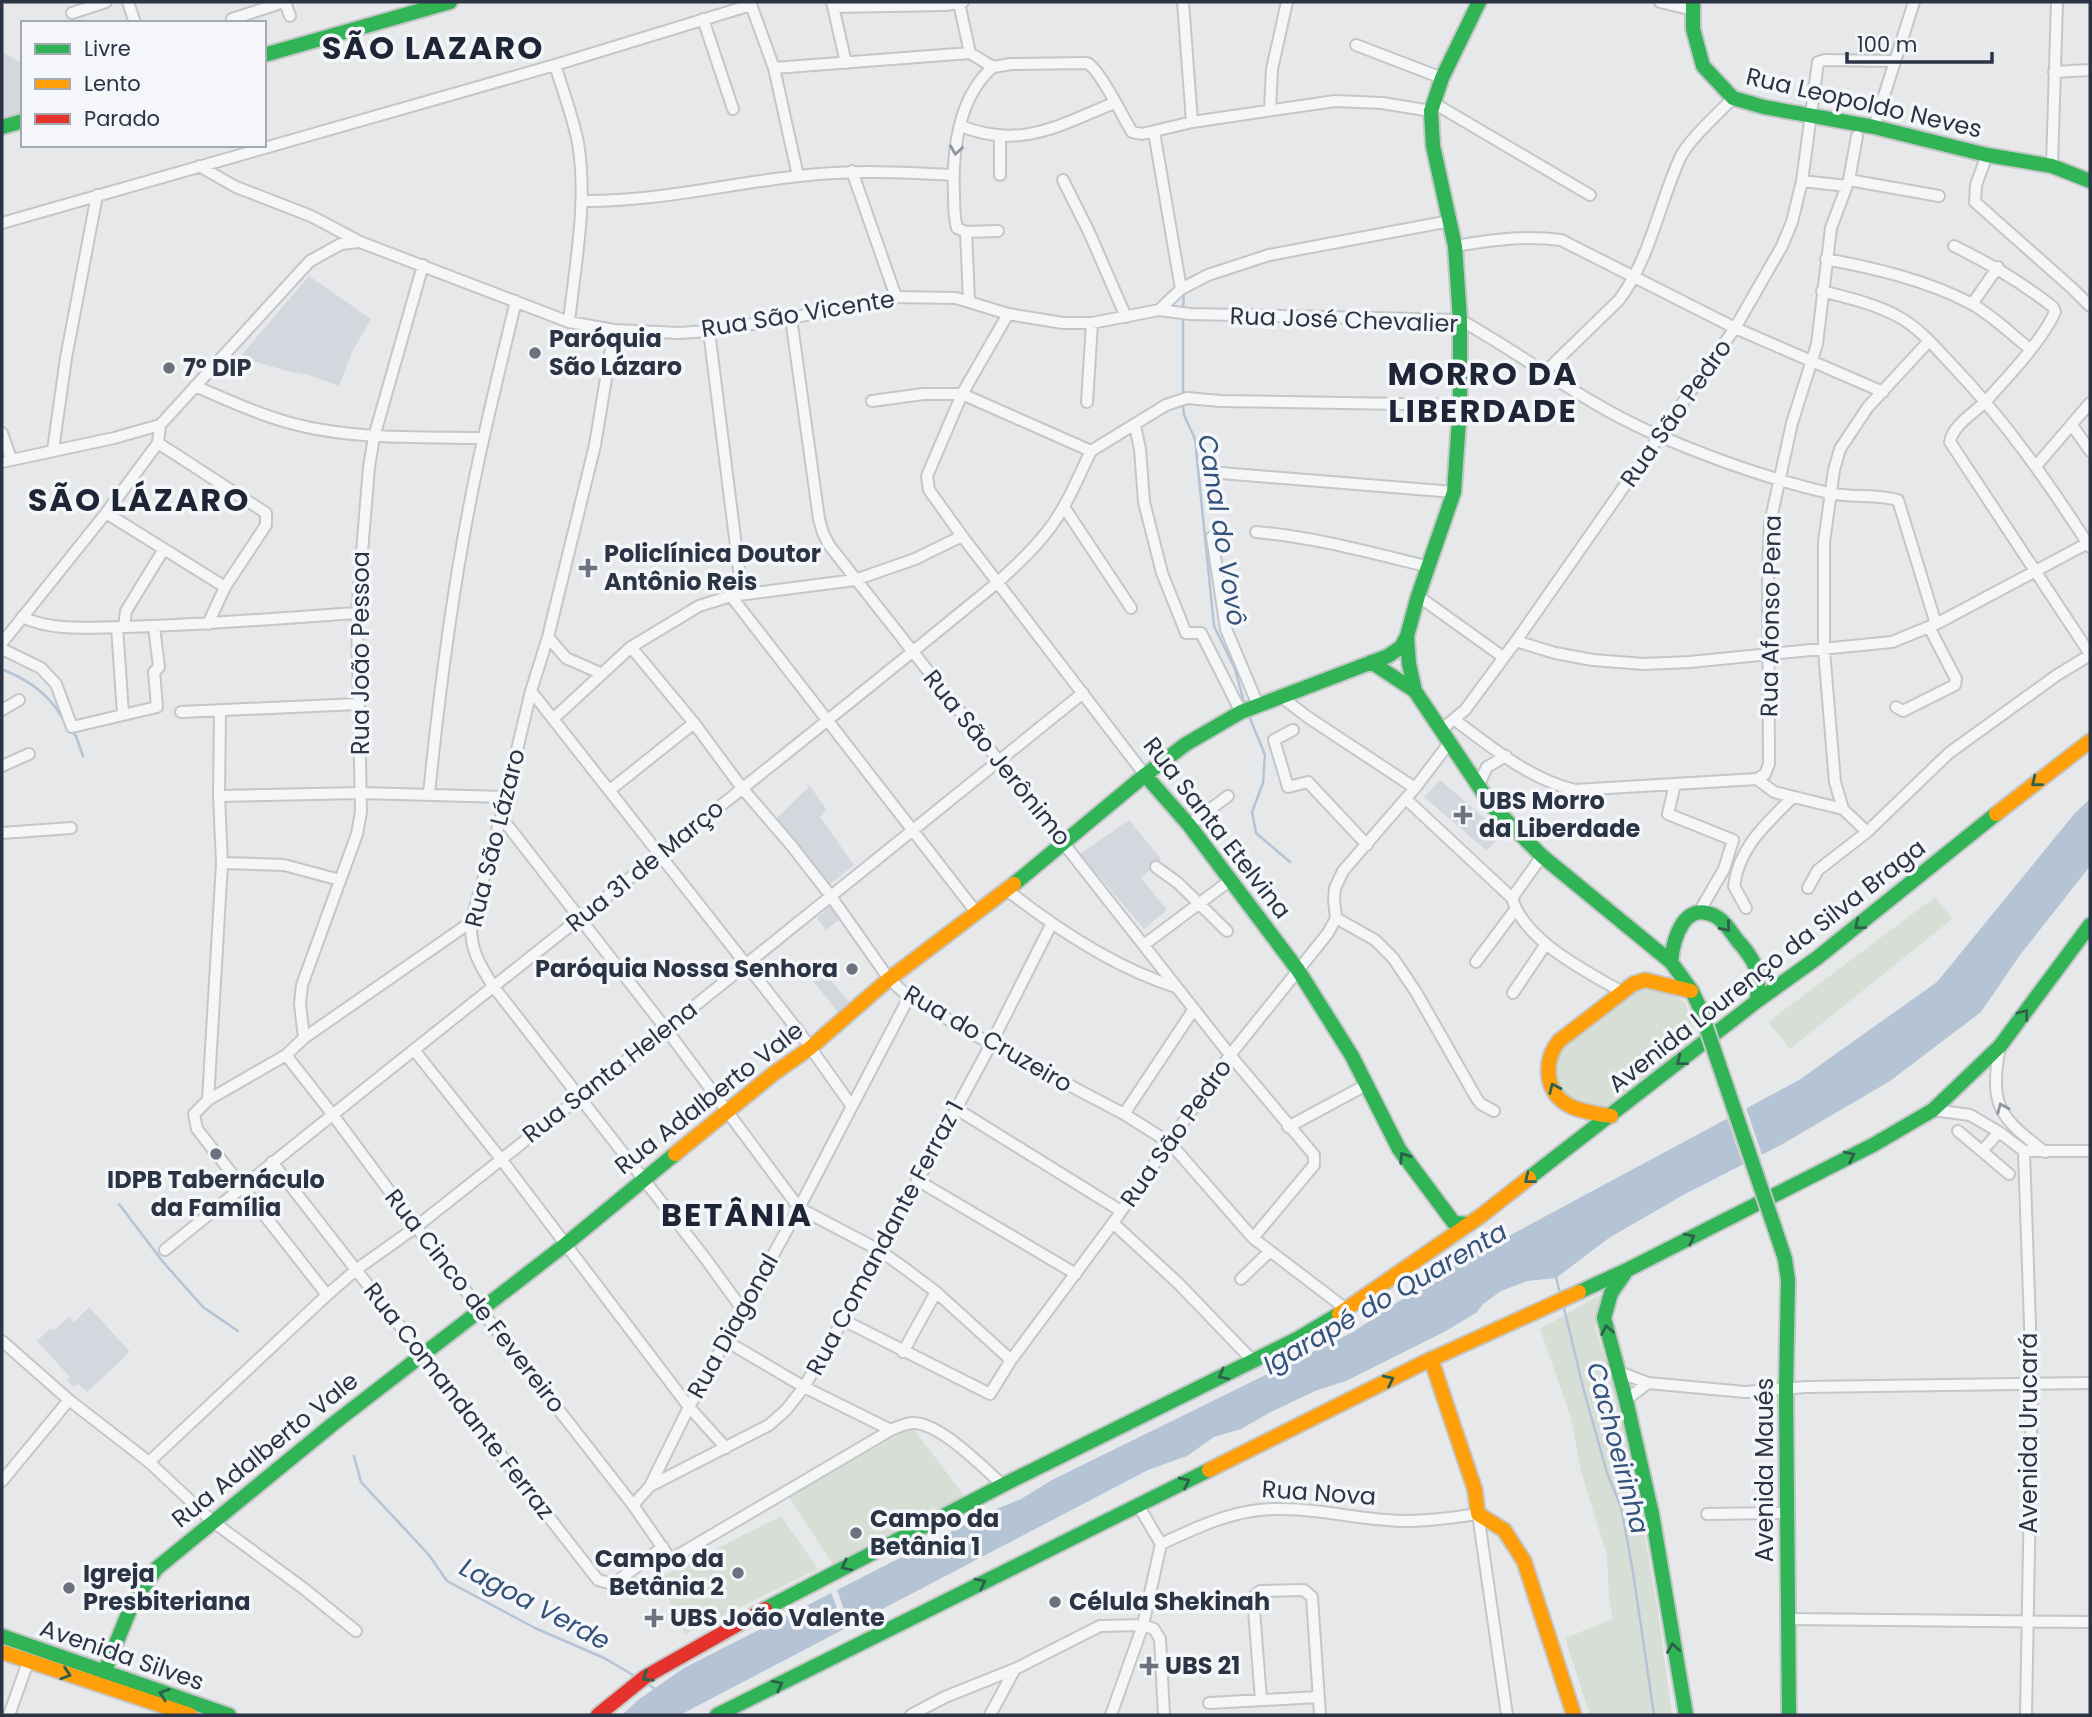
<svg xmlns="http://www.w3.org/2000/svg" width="2092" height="1717" font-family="Poppins,sans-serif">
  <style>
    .built { fill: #d4d7dd }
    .green { fill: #d6ded6 }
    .water { fill: #b4c4d5 }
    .pier { fill: #e6e8ea }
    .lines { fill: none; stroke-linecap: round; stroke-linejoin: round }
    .stream { stroke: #b4c4d5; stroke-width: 2.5 }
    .street-casing { stroke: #c4c6c8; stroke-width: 14 }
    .fast-casing { stroke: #c4c6c8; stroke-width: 18 }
    .slow-casing { stroke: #c4c6c8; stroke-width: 18 }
    .jam-casing { stroke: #c4c6c8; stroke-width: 18 }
    .street { stroke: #f5f6f7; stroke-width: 10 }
    .fast { stroke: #30b455; stroke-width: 14 }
    .slow { stroke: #ff9f0a; stroke-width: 14 }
    .jam { stroke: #e5322d; stroke-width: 14 }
    .fast-bridge-casing { stroke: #c4c6c8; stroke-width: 18; stroke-linecap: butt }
    .fast-bridge { stroke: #30b455; stroke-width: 14 }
    .oneway { stroke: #90959e }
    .oneway2 { stroke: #2d614b }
    .poi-dot { fill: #6c737f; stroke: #f4f6f9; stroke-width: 2.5 }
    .labels { text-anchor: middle; stroke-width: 7; stroke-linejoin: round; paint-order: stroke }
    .street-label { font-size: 24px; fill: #2b3445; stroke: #f4f6f9 }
    .poi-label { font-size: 24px; font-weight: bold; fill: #2b3445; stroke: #f4f6f9; text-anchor: start }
    .water-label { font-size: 26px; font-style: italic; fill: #34527a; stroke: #f4f6f9 }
    .district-label { font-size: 32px; font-weight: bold; letter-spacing: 2px; fill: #1d2536; stroke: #f4f6f9 }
  </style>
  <rect width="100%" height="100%" fill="#e6e8ea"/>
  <path class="built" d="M2 52 23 64V114L2 119Z
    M309 276 371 319 352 352 339 386 309 375 287 371 240 357Z
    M1440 780 1502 833 1487 851 1424 797Z
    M810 786 826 809 820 817 854 865 829 885 777 818Z
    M1129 820 1161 859 1141 878 1167 910 1144 929 1080 854Z
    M831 906 841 918 826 930 817 918Z
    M823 971 851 1004 839 1013 812 980Z
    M89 1307 130 1352 87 1392 78 1384 73 1387 67 1380 70 1377 37 1341 51 1328 54 1330 69 1317 74 1322Z"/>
  <path class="green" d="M1935 897 1952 919 1790 1049 1768 1022Z
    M1638 984 1655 985 1685 1002 1696 1038 1618 1109 1577 1105 1556 1091 1550 1073 1556 1049Z
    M1604 1293 1595 1328 1622 1407 1657 1606 1672 1715H1590L1565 1638 1613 1619 1609 1599 1607 1555 1581 1471 1571 1418 1540 1329Z
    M912 1427 965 1497 835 1568 789 1497Z
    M781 1516 818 1569 685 1634 659 1578Z"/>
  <path class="water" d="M2090 799V866L2020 955 1981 1012 1890 1081 1781 1145 1683 1195 1609 1238 1556 1278 1527 1281 1501 1291 1483 1304 1476 1313 1444 1332 1346 1381 1315 1391 1269 1413 1241 1429 1214 1437 1187 1456 1148 1470 680 1715H622L638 1700 684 1668 994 1510 1021 1499 1052 1480 1353 1332 1449 1268 1799 1080 1937 982 2075 813Z"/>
  <path class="pier" d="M1745 1105 1763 1158 1744 1168 1726 1115Z
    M836 1587 851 1630 849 1631H846L830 1590Z"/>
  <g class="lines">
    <path class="stream" d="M1183 310 1184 292
      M1183 397V317
      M1183 404 1184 415 1195 439 1214 626 1235 669 1245 706
      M4 670C33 682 53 698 67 726
      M1249 716 1265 755 1263 783 1252 812 1256 833 1290 862
      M71 731 76 736 83 756
      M119 1204 163 1262 203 1307 238 1331
      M1556 1277 1560 1294
      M1563 1304 1584 1391 1607 1473 1621 1507 1633 1572 1654 1715
      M354 1456 361 1482 429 1555 447 1581 535 1628 604 1658 633 1675
      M649 1685 657 1690"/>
    <g class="street-casing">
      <path id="street" d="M128 2 135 23
        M285 2 290 16
        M750 2 774 68 798 176
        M832 2 846 63
        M1183 2 1192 122
        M1660 2 1693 10
        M959 3 970 53
        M834 7 945 5 963 2
        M72 13 106 2
        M232 19 284 2
        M703 19 733 109
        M1356 45 1442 78
        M555 65C563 91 573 117 578 143 588 202 575 264 569 322
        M993 67C958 97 952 152 954 195 954 206 954 218 957 228L966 232 998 231
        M774 68 970 53 993 67 1011 64 1087 63C1099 68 1123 117 1132 132L1142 134 1192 122 1335 101 1382 103 1431 111
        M2054 72 2090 70
        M1432 102 1590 195
        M1270 110 1272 69 1287 2
        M961 126C1020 150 1060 125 1114 103
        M1874 127 1914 2
        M1154 132 1181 289
        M1000 137V175
        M1987 155 1976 185 1975 202 2073 289 2090 306
        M199 166 236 187 311 216 360 242 569 322 614 330 679 333 709 331 791 318 896 297 956 298 1008 314 1063 323H1092L1159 310 1181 289 1208 275 1269 255 1450 221
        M2052 166 2057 2
        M852 171 896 297
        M1063 180 1089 232 1126 317
        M1849 180 1939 196
        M1802 181 1847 186
        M581 201C655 202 726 184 799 176 850 170 901 172 953 175
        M2 223 555 65 751 5
        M966 232 969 300
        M1455 246C1493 240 1523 235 1561 240L1735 328 1883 392
        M1954 246C1991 264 2021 282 2053 307L2055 312C2042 341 2007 378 1985 402 1974 413 1952 426 1950 442L2090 654
        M1826 259C1874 268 1926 280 1970 303 1991 314 2011 334 2030 349
        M1822 291C1848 298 1876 304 1899 317 1919 328 1935 347 1950 363 2004 419 2048 482 2090 547
        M1972 304 1998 267
        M1159 310 1190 314 1460 320C1524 355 1581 401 1648 431 1705 456 1768 479 1829 493 1851 498 1876 494 1898 500L1936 624
        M1008 314 962 394 927 476 929 490 962 536 1145 775
        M791 318 819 519 823 533 829 545 1230 1055 1314 1155V1165L1253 1238
        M614 330 595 445 548 637 531 691 501 817 471 922C470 949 479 964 493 986L705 1258 742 1309
        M709 331 742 594
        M1545 372 1619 300C1650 259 1659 204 1680 158 1688 140 1719 113 1733 98
        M195 386C223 398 250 411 280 420 343 440 417 437 483 438
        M872 401 923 394H962L1091 451
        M1087 402 1092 323
        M2072 425 2090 451
        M1135 426 1140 449 1144 502 1162 573 1186 633H1201L1241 712
        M2 433 11 459
        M158 443 266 513V525L225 587 208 624
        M53 450 66 358 97 195
        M1091 451 1166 405 1187 398 1220 401 1460 405
        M2 462 114 438 160 425
        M2036 466 2090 403
        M1221 473 1454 492
        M1064 507 1131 608
        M106 513 225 587
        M1256 532C1315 537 1372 553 1430 567
        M1212 537 1226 629 1258 705
        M731 596 976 912
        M1418 596 1503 657
        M22 617C54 632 92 627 127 627 204 625 280 618 357 613
        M117 627 123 713
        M124 627 126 611 164 549
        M548 637 566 658 600 673
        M1516 641 1555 653 1593 660 1644 664 1690 662 1892 642 1936 624 2090 542
        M2 643 106 513 158 443 160 425 310 261 341 244 358 242
        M631 647 694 723 742 788 791 845 830 895 889 979 909 997 991 1044 1124 1114 1170 1143 1253 1238 1346 1309
        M2 649 41 668 56 684 72 727 157 707 154 672 159 667 154 627
        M531 691 800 1033 851 1105
        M1280 696 1309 718 1415 788
        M1896 707 1903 711 1955 685 1956 679 1929 627
        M2 710 19 700
        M181 712 358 704
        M553 719 631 647 699 606 731 596 855 580 915 559 962 536
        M1455 720C1491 747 1531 780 1575 790L1757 779 1765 774 1769 764 1768 570 1770 523 1792 423 1817 344 1831 228 1849 180 1857 136
        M1442 729 1465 710 1516 641 1735 328 1782 246 1792 222 1802 181 1818 62 1825 60 1895 61
        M1293 730 1274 740 1288 787 1308 782 1367 845
        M2 766 29 754
        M1757 779 1774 792 1843 809
        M1675 784 1668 814 1733 840 1724 869 1698 914
        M1478 786 1487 767 1506 756
        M610 790 694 723
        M429 794C441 674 457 553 484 436 494 391 505 346 516 301
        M219 796 361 793 505 797
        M1406 799 1512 898C1524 941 1586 971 1622 992
        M501 817 666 1029 799 1208 879 1250 907 1270 936 1292 1011 1360
        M1189 825 1228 796
        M1867 832 1843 809 1835 782 1824 650V542L1834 470 1840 449 1868 407 1929 341
        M2 833 71 828
        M222 863 284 865 340 880
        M1156 867 1178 883 1227 931
        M1808 888 1818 870 1867 832 1949 753 2057 675 2090 655
        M1007 890C1058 930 1115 968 1176 987
        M1512 898 1542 856
        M1746 908 1734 886C1739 847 1767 823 1793 797
        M1336 918 1375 940 1393 958 1416 992 1477 1099 1481 1104 1494 1111
        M1145 944 1232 879
        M1476 962 1515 910
        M1513 993 1546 944
        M304 1038 300 1004 302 985 357 834 361 812 357 613 369 467 374 437 423 265
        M2000 1046C1989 1106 1999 1117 2045 1152
        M414 1050 501 1159 689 1407 726 1448
        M286 1055 333 1115 416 1227 633 1505 669 1557 673 1558 891 1430C897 1427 905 1424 912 1423 940 1422 982 1467 1003 1485
        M208 1100 222 863 219 796 220 712
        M955 1108 1121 1211
        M1933 1110 1970 1115 1999 1132 2024 1151H2090
        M1124 1114 1194 1009
        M1288 1127 1366 1085
        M1958 1131 2009 1174
        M1982 1151 1999 1132
        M2024 1151 2032 1383 2026 1715
        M272 1162 598 1580 609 1583 616 1582 663 1547
        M917 1180 1076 1274
        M1113 1223 1179 1284 1253 1361
        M165 1250C441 1025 723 808 998 582 1023 559 1048 536 1064 506 1074 489 1082 469 1091 451
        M1241 1279 1269 1252
        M327 1295 197 1129 194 1114 208 1100 286 1055 304 1038 471 922
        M843 1320 990 1394 1011 1360 1113 1223 1230 1055 1328 933 1336 918 1334 900 1335 888 1343 871 1415 788 1450 742
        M2 1341 69 1400 149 1462 212 1521 303 1588 356 1631
        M726 1341 804 1387 891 1430
        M903 1352 936 1292
        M1619 1372 1648 1383 1745 1392 1806 1387 2090 1383
        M1626 1400 1648 1383
        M149 1462 327 1295 357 1269 416 1227 666 1029 1083 693
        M2 1481 69 1400
        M650 1486 769 1425 786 1410 804 1387 843 1320 991 1044 1051 925
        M633 1505 650 1486 689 1407 799 1208 909 997
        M1138 1505 1161 1544
        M1707 1514 1788 1513
        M1789 1619 2090 1622
        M1261 1700 1253 1597 1260 1591 1304 1590 1312 1597 1320 1715
        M1209 1703 1318 1697
        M9 1715 28 1662
        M911 1715 945 1697 1015 1669 1100 1626 1143 1625 1154 1629 1160 1639 1164 1715
        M990 1715 1015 1669
        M1111 1715 1143 1625 1161 1544C1189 1531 1220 1516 1252 1511 1296 1504 1343 1517 1387 1520 1418 1523 1448 1518 1478 1514L1507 1715"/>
    </g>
    <g class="fast-casing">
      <path id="fast" d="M1693 2V29L1703 66 1733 98 1764 107 1874 127 1987 155 2052 166 2090 181
        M264 55 450 2
        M2 127 23 121
        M1371 662 1415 691 1492 806 1542 856 1671 962 1692 991 1699 1006
        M1415 691 1409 664 1407 636 1418 596 1454 492 1460 405V320L1455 246 1433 146 1431 111 1442 78 1479 2
        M1145 775 1189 825 1298 970 1352 1056 1399 1149 1454 1223 1469 1224
        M1014 884 1145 775 1186 744 1241 712 1388 656 1401 647 1407 636
        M1671 962C1673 939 1684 900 1715 916 1725 921 1731 932 1737 940 1745 949 1752 957 1756 968 1760 979 1757 990 1757 1001
        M1529 1178 1757 1001 1817 958 1996 814
        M1774 1226 1785 1259 1788 1280 1786 1390 1789 1715
        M1625 1273 1611 1293 1604 1318 1626 1400 1652 1514 1686 1715
        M1579 1292 1629 1269 1873 1145 1933 1110 2000 1046 2090 925
        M765 1609 1003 1485 1297 1339 1339 1314
        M2 1636 229 1715
        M104 1673 133 1602 157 1568 333 1424 566 1244 675 1154
        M717 1715 1209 1470"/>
    </g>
    <g class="slow-casing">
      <path id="slow" d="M1996 814 2090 741
        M1611 1116C1585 1112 1555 1109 1549 1078 1547 1064 1550 1052 1559 1041L1633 984 1645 980 1691 991
        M675 1154 773 1074 810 1048 889 979 1014 884
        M1339 1314 1482 1215 1529 1178
        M1431 1359 1475 1490 1478 1514 1504 1530 1524 1561 1574 1715
        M1209 1470 1423 1363 1579 1292
        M2 1652 190 1715"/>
    </g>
    <g class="jam-casing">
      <path id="jam" d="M598 1715 645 1677 765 1609"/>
    </g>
    <use href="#street" class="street"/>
    <use href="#fast" class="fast"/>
    <use href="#slow" class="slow"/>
    <use href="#jam" class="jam"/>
    <g class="fast-bridge-casing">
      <path id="fast-bridge" d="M1699 1006 1774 1226"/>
    </g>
    <use href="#fast-bridge" class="fast-bridge"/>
  </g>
  <defs><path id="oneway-chevron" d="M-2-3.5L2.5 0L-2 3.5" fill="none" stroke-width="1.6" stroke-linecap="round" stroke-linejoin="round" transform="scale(1.75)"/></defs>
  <g class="oneway">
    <use href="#oneway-chevron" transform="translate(956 150) rotate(98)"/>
    <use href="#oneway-chevron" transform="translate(2002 1108) rotate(-113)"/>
  </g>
  <g class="oneway2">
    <use href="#oneway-chevron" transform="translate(2036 782) rotate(141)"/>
    <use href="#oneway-chevron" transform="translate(1859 925) rotate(141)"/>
    <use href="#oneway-chevron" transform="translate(1726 927) rotate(49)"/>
    <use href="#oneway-chevron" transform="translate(2024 1014) rotate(-53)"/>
    <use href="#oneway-chevron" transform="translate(1681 1061) rotate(142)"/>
    <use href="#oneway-chevron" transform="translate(1554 1088) rotate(-114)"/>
    <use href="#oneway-chevron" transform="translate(1850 1156) rotate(-26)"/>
    <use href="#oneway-chevron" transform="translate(1404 1157) rotate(-123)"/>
    <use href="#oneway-chevron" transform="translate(1529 1179) rotate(142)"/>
    <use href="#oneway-chevron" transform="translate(1690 1238) rotate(-27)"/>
    <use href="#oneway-chevron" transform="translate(1607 1330) rotate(-101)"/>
    <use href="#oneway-chevron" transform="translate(1223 1375) rotate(153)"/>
    <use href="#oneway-chevron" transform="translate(1389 1380) rotate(-26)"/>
    <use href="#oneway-chevron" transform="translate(1185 1482) rotate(-26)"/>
    <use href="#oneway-chevron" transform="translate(846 1566) rotate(153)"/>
    <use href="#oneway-chevron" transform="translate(981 1583) rotate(-27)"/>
    <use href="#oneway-chevron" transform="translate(1673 1648) rotate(-99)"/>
    <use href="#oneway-chevron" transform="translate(66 1674) rotate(18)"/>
    <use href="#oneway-chevron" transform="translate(647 1677) rotate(146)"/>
    <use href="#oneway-chevron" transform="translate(778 1685) rotate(-27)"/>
    <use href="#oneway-chevron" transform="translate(164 1694) rotate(-161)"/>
  </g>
  <g class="poi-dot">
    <circle cx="535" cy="353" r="7"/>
    <circle cx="169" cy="368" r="7"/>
    <path d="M584.5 557.5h7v7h7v7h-7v7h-7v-7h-7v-7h7z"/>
    <path d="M1459.5 804.5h7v7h7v7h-7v7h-7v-7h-7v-7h7z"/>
    <circle cx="852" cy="969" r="7"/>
    <circle cx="216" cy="1154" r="7"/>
    <circle cx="856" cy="1533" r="7"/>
    <circle cx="738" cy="1573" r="7"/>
    <circle cx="69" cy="1588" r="7"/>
    <circle cx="1055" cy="1602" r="7"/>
    <path d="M650.5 1607.5h7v7h7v7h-7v7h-7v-7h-7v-7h7z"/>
    <path d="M1145.5 1655.5h7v7h7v7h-7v7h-7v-7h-7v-7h7z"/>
  </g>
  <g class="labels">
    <g class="street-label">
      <text transform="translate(1864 103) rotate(13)" y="8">Rua Leopoldo Neves</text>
      <text transform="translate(798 314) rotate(-9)" y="8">Rua São Vicente</text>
      <text transform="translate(1344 320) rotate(2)" y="8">Rua José Chevalier</text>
      <text transform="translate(1676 413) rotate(-55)" y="8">Rua São Pedro</text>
      <text transform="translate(1771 616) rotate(-89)" y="8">Rua Afonso Pena</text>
      <text transform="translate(361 653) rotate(-90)" y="8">Rua João Pessoa</text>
      <text transform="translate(997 758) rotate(51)" y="8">Rua São Jerônimo</text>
      <text transform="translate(1217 828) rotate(52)" y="8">Rua Santa Etelvina</text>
      <text transform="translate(495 838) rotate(-76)" y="8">Rua São Lázaro</text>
      <text transform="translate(645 866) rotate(-39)" y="8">Rua 31 de Março</text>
      <text transform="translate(1767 966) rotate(-38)" y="8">Avenida Lourenço da Silva Braga</text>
      <text transform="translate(988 1039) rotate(30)" y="8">Rua do Cruzeiro</text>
      <text transform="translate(610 1072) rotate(-38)" y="8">Rua Santa Helena</text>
      <text transform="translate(709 1098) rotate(-38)" y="8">Rua Adalberto Vale</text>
      <text transform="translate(1176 1133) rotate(-55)" y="8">Rua São Pedro</text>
      <text transform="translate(885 1238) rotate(-62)" y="8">Rua Comandante Ferraz 1</text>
      <text transform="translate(475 1301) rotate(52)" y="8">Rua Cinco de Fevereiro</text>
      <text transform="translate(733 1326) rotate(-61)" y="8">Rua Diagonal</text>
      <text transform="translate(459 1401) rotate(52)" y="8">Rua Comandante Ferraz</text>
      <text transform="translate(2029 1433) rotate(-90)" y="8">Avenida Urucará</text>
      <text transform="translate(265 1450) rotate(-39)" y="8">Rua Adalberto Vale</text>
      <text transform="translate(1765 1470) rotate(-90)" y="8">Avenida Maués</text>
      <text transform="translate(1319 1493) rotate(4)" y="8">Rua Nova</text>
      <text transform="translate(122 1655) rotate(19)" y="8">Avenida Silves</text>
    </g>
    <g class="poi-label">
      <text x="549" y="347">Paróquia<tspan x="549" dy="28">São Lázaro</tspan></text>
      <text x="183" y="376">7º DIP</text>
      <text x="604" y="562">Policlínica Doutor<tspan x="604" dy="28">Antônio Reis</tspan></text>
      <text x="1479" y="809">UBS Morro<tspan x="1479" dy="28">da Liberdade</tspan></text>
      <text x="838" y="977" text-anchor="end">Paróquia Nossa Senhora</text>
      <text x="216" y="1188" text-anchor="middle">IDPB Tabernáculo<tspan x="216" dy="28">da Família</tspan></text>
      <text x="870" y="1527">Campo da<tspan x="870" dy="28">Betânia 1</tspan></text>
      <text x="724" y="1567" text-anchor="end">Campo da<tspan x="724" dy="28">Betânia 2</tspan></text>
      <text x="83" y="1582">Igreja<tspan x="83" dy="28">Presbiteriana</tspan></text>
      <text x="1069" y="1610">Célula Shekinah</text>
      <text x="670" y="1626">UBS João Valente</text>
      <text x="1165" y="1674">UBS 21</text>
    </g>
    <g class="water-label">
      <text transform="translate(1222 530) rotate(81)" y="9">Canal do Vovô</text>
      <text transform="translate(1385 1298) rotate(-30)" y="9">Igarapé do Quarenta</text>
      <text transform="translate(1618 1448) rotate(75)" y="9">Cachoeirinha</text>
      <text transform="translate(535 1604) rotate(28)" y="9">Lagoa Verde</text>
    </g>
    <g class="district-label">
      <text x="433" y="59">SÃO LAZARO</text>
      <text x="1483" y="385">MORRO DA<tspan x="1483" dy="37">LIBERDADE</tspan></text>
      <text x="139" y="511">SÃO LÁZARO</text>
      <text x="737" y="1226">BETÂNIA</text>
    </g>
  </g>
  <rect width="2092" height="1717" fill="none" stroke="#2b3445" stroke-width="7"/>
  <rect x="21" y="21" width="245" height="126" fill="#f4f6f9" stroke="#a4a8b1" stroke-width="2"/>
  <rect x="35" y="44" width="35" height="10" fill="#30b455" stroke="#a4a8b1" stroke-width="2"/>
  <text x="84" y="56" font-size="21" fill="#2b3445">Livre</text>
  <rect x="35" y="79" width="35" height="10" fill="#ff9f0a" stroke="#a4a8b1" stroke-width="2"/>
  <text x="84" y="91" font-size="21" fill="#2b3445">Lento</text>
  <rect x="35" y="114" width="35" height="10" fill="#e5322d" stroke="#a4a8b1" stroke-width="2"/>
  <text x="84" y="126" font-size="21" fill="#2b3445">Parado</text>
  <path d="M1847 52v10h145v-10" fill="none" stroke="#2b3445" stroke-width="3.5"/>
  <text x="1857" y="52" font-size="21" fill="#2b3445" stroke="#f4f6f9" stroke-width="5" paint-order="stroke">100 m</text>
</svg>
